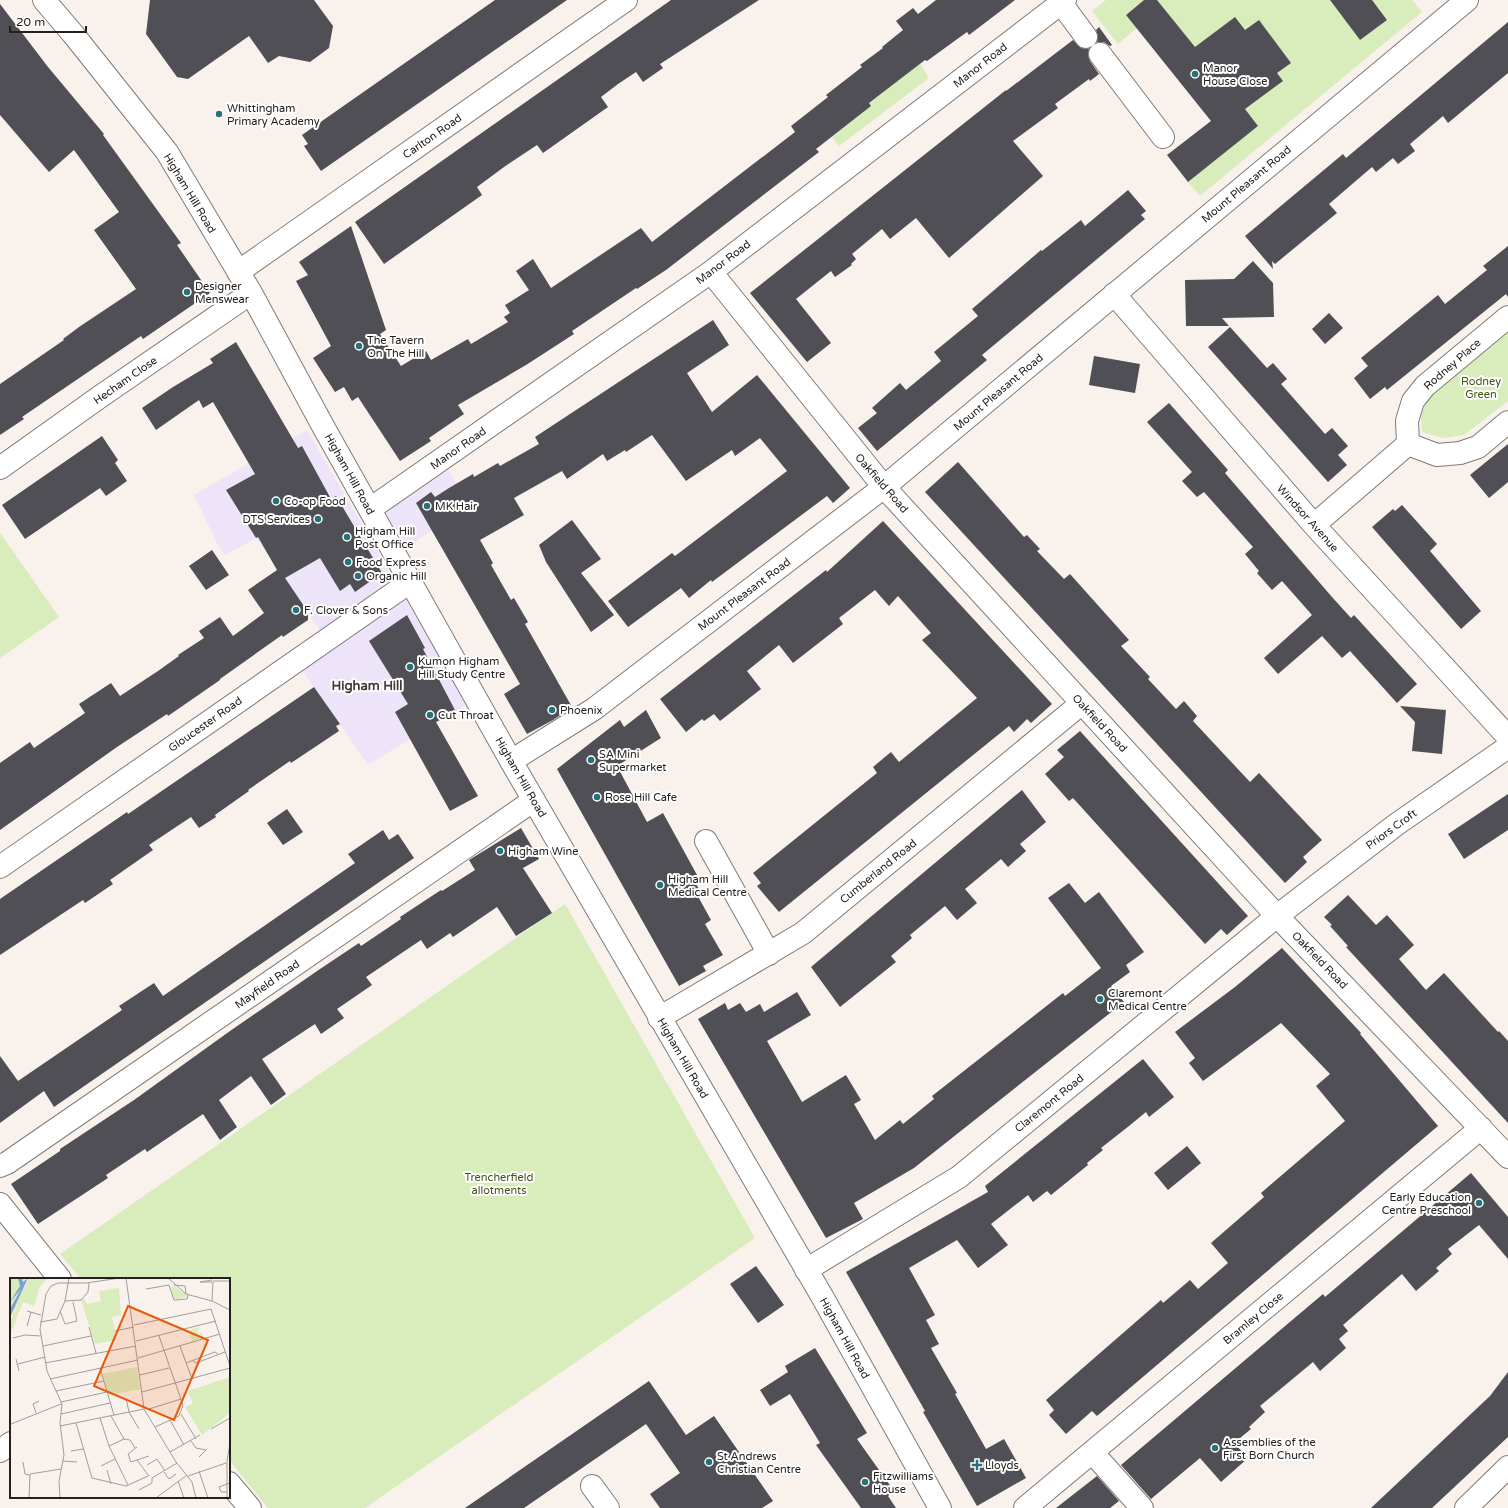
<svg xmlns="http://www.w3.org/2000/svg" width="1508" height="1508" font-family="'Varela Round',sans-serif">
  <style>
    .commercial { fill: #ede4f9 }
    .green { fill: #d8ecbc }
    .building { fill: #504f55 }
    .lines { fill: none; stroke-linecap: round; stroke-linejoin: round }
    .minor-casing { stroke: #817a77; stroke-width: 24 }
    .minor { stroke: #fff; stroke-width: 22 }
    .poi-dot { fill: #28717b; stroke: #fff; stroke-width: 1.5 }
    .labels { text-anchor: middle; stroke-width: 4; stroke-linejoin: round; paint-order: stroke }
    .street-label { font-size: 11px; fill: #23201e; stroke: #fff }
    .poi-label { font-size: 11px; fill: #23201e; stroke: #fff; text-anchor: start }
    .park-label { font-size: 11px; fill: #3f5410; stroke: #fff }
    .quarter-label { font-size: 13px; font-weight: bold; fill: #403a37; stroke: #fff }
    .inset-road { fill: none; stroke: #a39d9a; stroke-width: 1 }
    .view { fill: #e8590c; fill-opacity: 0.15; stroke: #e8590c; stroke-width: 2 }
    .inset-edge { fill: none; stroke: #23201e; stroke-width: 2 }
  </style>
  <rect width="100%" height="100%" fill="#f8f1ec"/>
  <path class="commercial" d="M307 430 467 704 368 765 298 664 329 643 256 538 225 555 218 545 194 495Z
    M448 470 471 505 407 547 384 510Z"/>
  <path class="green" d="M1106 0H1144L1126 14 1137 28 1118 44 1092 11Z
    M1157 0H1330L1360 40 1387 20 1372 0H1412L1422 12 1200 196 1188 182 1258 126Z
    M917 59 929 78 839 146 832 137 871 106 869 103 904 76Z
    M1508 330V401L1464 435 1444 438 1422 432 1421 416 1426 402 1440 386Z
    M0 533 59 617 0 658Z
    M565 904 755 1238 365 1508H268L229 1460V1279H81L60 1254Z"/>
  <path class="building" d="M150 0H314L333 26 329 48 310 62 279 56 268 63 249 36 188 79 177 77 146 34Z
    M495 0H567L321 171 304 146 308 144 302 135Z
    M671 0H759L660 64 663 68 643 82 636 72 618 84 601 97 608 107 543 153 537 145 504 167 477 187 482 195 384 264 355 222Z
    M936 0H1015L969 35 967 32 927 61 925 60 869 103 871 106 816 149 819 152 666 270 637 289 636 288 572 331 574 334 526 365 458 405 464 414 429 438 431 441 400 461 358 397 352 401 344 387 335 392 313 358 331 346 296 281 308 275 299 262 351 226 386 330 380 334 401 366 426 351 431 360 468 339 471 344 508 322 504 317 510 313 505 305 529 290 516 271 533 259 551 288 641 228 652 242 795 132 791 126 828 97 826 95 862 67 860 65 883 48 882 47 903 30 896 21 913 8 918 14Z
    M1144 0H1157L1195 47 1235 17 1245 30 1259 20 1291 63 1277 73 1283 81 1245 109 1258 126 1188 182 1167 155 1211 121 1126 15Z
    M1330 0H1372L1387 20 1360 40Z
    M0 4 48 67 104 134 103 135 181 243 177 245 210 293 143 339 141 336 22 417 24 419 0 435V384L64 340 63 339 79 327 136 289 94 230 119 212 74 150 49 172 0 115Z
    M1508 22V73L1448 123 1443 116 1410 144 1415 151 1398 164 1393 158 1376 172 1372 167 1329 204 1337 213 1275 264 1272 261 1273 269 1245 236 1343 154 1346 158Z
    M1099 27 1112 45 1110 46 1104 42H1097L1098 36 1096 30Z
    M1073 40 1081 48 1089 49 1088 55 1090 61 1099 74 1090 81 1089 79 1055 104 1058 108 1013 141 1043 176 949 258 916 218 890 239 882 229 852 254 856 259 851 264 852 265 835 277 831 271 796 299 831 343 807 362 750 293 1006 90V91Z
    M1128 190 1146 211 1141 215 1145 219 982 355 987 360 877 451 858 428 877 413 872 408 900 383 906 390 941 361 934 352 978 316 972 309 1041 250 1042 251 1081 220 1085 226Z
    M1508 246V297L1506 294 1387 390 1385 387 1370 399 1354 378 1368 366 1361 358 1438 295 1445 304 1487 270 1483 266Z
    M1253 261 1273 283 1274 317 1222 318 1229 326H1186L1185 280 1234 279Z
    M1329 313 1343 328 1325 344 1312 329Z
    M713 320 729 345 687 373 712 412 757 375 850 488 833 503 827 496 712 582 711 580 689 598 681 588 628 627 608 601 672 553 675 556 787 471 760 438 735 456 732 450 686 481 652 435 626 452 625 450 607 461 603 454 567 479 562 471 514 498 524 515 480 540 493 563 491 565 511 600 514 598 528 622 525 624 572 707 553 720 527 734 504 694 520 684 416 503 431 492 435 497 449 488 473 474 474 477 498 463 500 466 539 444 535 437Z
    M1230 327 1267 368 1273 363 1287 379 1281 384 1325 434 1332 428 1348 446 1338 455 1347 465 1328 482 1208 347Z
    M236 342 298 448 302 446 331 499 336 496 382 573 355 592 350 584 340 591 320 558 285 578 308 612V620L283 637 282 635 220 679V680L168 716 167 714 117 747 0 830V763L30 742 34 748 85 713 79 704 111 683 120 696 158 671 179 656 178 655 204 638 199 631 220 617 233 636 264 613 248 590 277 570 258 537 256 538 226 490 255 474 213 402 203 408 199 400 156 430 142 408 173 387 213 363 210 359Z
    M1094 356 1140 364 1135 393 1089 385Z
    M1169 403 1228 470 1225 473 1332 597 1351 618 1354 615 1417 684 1397 703 1350 651 1342 658 1322 636 1278 674 1264 658 1312 615 1282 581 1272 590 1257 573 1259 571 1245 554 1253 547 1204 492 1197 497 1182 481 1192 472 1147 422Z
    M102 436 118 460 115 463 127 481 106 496 100 488 25 539 2 505Z
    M1508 444V482L1489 498 1470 475Z
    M958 462 1024 537 1027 535 1040 549 1037 551 1064 579 1070 574 1129 640 1121 646 1150 677 1148 679 1176 709 1184 701 1197 716 1193 721 1250 782 1259 773 1322 840 1303 857 1307 862 1285 883 925 492Z
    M1402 505 1437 544 1430 551 1481 611 1461 629 1372 527 1393 509 1395 511Z
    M572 520 601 559 581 573 614 615 591 632 546 562 539 545Z
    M883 521 1052 704 1031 723 1027 719 1014 732 1009 726 779 912 757 886 761 883 753 873 877 773 873 767 891 752 899 762 977 698 922 640 931 633 898 596 889 606 875 590 839 618 843 624 793 663 779 645 747 671 761 689 720 721 714 714 704 721 702 719 686 732 660 699 826 570 827 572Z
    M212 550 229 575 206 590 189 566Z
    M407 615 425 648 423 649 456 712 436 722 478 796 450 811 395 712 408 704 369 641Z
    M314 687 340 724 336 726 339 731 291 763 290 761 248 790 249 791 215 815 216 817 199 828 191 817 149 845 153 850 110 880 113 884 85 903 83 900 0 955V899L127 812 128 814Z
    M1400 706 1446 710 1442 754 1412 751 1415 722Z
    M646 710 661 738 617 766 647 822 663 813 697 875 692 877 699 889 695 891 711 920 705 924 723 955 703 966 706 971 679 986 557 769 620 720 624 727Z
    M1080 731 1248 916 1227 935 1221 929 1205 944 1073 798 1069 801 1045 774 1064 757 1057 750Z
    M1022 790 1046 822 1020 844 1026 851 1008 867 1001 859 965 889 977 903 957 920 945 906 910 935 912 938 891 956 896 962 840 1007 811 967Z
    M1508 794V830L1464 859 1448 834Z
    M287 809 303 832 283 845 267 823Z
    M521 828 539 859 523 868 552 913 516 936 497 907 453 937 450 933 427 949 421 940 366 977 372 985 337 1009 344 1018 321 1034 315 1024 262 1059 286 1094 271 1105 251 1076 219 1100 237 1127 220 1140 203 1114 147 1152 145 1149 106 1175 108 1178 38 1224 11 1184 60 1151V1149L134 1100 230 1031 320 969 359 943 361 946 401 919 400 917 441 890 442 891 475 870 469 860Z
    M383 830 389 840 398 834 414 858 54 1107 44 1091 0 1123V1056L18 1081 122 1010 119 1006 154 983 163 996 355 863 348 854Z
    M1069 883 1085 903 1099 892 1144 952 1126 965 1130 972 1111 986 1124 1002 914 1168 854 1203 863 1219 826 1238 698 1019 725 1003 728 1010 740 1003 746 1012 760 1004 764 1012 797 992 811 1015 767 1041 802 1102 846 1075 861 1100 854 1104 875 1140 900 1120 903 1124 934 1099 932 1096 1063 993 1065 996 1101 968 1048 898Z
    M1348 895 1376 925 1387 915 1414 945 1399 959 1426 990 1444 973 1498 1032 1499 1031 1508 1041V1123L1346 947 1348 946 1330 926 1332 925 1324 917Z
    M1282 948 1361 1033 1360 1034 1438 1126 1097 1416 1092 1411 1066 1434 1049 1415 1054 1410 1046 1400 1161 1300 1163 1303 1190 1280 1198 1289 1228 1263 1211 1243 1264 1197 1261 1193 1345 1121 1316 1086 1330 1074 1281 1023 1203 1081 1189 1063 1195 1058 1175 1032 1235 987Z
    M1143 1059 1174 1097 1149 1117 1146 1112 1129 1126 1101 1148 1103 1150 1087 1163 1088 1165 1051 1195 1047 1191 1033 1202 1028 1195 991 1224 1008 1245 978 1268 957 1240 909 1268 935 1315 926 1320 939 1344 931 1348 957 1393 955 1394 986 1449 1004 1439 1026 1478 977 1506 923 1412 925 1411 846 1272 988 1192 985 1186Z
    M1187 1146 1201 1163 1168 1190 1154 1173Z
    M1471 1173 1508 1217V1259L1479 1225 1448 1249 1452 1254 1436 1268 1439 1271 1416 1291 1402 1274 1343 1325 1348 1331 1339 1339 1346 1348 1320 1371 1313 1362 1260 1406 1265 1412 1249 1427 1251 1429 1234 1443 1248 1458 1221 1482 1200 1458 1151 1499 1121 1465 1323 1294 1325 1297Z
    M756 1266 784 1305 758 1323 730 1284Z
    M815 1348 867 1433 857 1439 894 1491 888 1496 896 1508H861L816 1445 820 1443 790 1394 770 1406 760 1390 788 1372 785 1366Z
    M1508 1372V1437L1432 1508H1371L1490 1396Z
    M649 1381 686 1435 714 1416 773 1501 762 1508H660L650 1494 680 1473 646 1424 524 1508H465Z
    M1097 1476 1119 1501 1110 1508H1056Z"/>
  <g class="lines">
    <g class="minor-casing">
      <path id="minor" d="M44 0 73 34 167 152 251 293 324 428 511 761 823 1298 940 1508
        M1061 3 1086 37
        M1100 54 1163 137
        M238 272 626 0
        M711 272 884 487 1277 916 1508 1157
        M1114 294 1314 525 1508 737
        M1408 444 1407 421 1413 401 1425 386 1508 317
        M1408 444 1437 455 1460 453 1478 447 1508 422
        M0 468 101 396 251 293
        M370 509 711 272 1065 0
        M1314 525 1408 444
        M511 761 594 709 884 487 1467 0
        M706 841 769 954
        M0 867 410 582
        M659 1018 803 933 1082 703
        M0 1166 7 1163 534 800
        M0 1204 60 1279
        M806 1270 959 1177 1277 916 1397 824 1508 747
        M0 1451 11 1443
        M1092 1452 1142 1508
        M229 1483 250 1508
        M592 1486 608 1508
        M1025 1508 1481 1128
        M1466 1508 1508 1467"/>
    </g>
    <use href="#minor" class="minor"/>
  </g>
  <g class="poi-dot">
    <circle cx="1195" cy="74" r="4"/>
    <circle cx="219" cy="114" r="4"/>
    <circle cx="187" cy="292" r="4"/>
    <circle cx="359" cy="346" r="4"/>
    <circle cx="276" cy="501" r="4"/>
    <circle cx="427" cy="506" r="4"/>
    <circle cx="318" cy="519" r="4"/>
    <circle cx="347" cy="537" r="4"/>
    <circle cx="348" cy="562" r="4"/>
    <circle cx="358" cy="576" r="4"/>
    <circle cx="296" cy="610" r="4"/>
    <circle cx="410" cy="667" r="4"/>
    <circle cx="552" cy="710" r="4"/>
    <circle cx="430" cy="715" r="4"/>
    <circle cx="591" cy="760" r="4"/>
    <circle cx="597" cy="797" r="4"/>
    <circle cx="500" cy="851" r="4"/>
    <circle cx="660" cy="885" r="4"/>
    <circle cx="1100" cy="999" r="4"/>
    <circle cx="1479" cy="1203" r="4"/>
    <circle cx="1215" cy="1448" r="4"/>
    <circle cx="709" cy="1462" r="4"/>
    <path d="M975 1459h4v4h4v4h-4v4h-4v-4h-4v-4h4z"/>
    <circle cx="865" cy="1482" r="4"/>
  </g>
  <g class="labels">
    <g class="street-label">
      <text transform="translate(980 65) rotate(-38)" y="4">Manor Road</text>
      <text transform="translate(432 136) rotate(-35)" y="4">Carlton Road</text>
      <text transform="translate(1246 184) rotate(-40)" y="4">Mount Pleasant Road</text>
      <text transform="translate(190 193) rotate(59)" y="4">Higham Hill Road</text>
      <text transform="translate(723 262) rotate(-37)" y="4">Manor Road</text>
      <text transform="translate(1452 364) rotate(-41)" y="4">Rodney Place</text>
      <text transform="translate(125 380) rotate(-35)" y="4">Hecham Close</text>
      <text transform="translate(998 392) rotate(-40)" y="4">Mount Pleasant Road</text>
      <text transform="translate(458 448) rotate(-35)" y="4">Manor Road</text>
      <text transform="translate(350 474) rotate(61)" y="4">Higham Hill Road</text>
      <text transform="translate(882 483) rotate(49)" y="4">Oakfield Road</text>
      <text transform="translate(1308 518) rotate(48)" y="4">Windsor Avenue</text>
      <text transform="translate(744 594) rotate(-37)" y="4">Mount Pleasant Road</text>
      <text transform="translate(1100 723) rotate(47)" y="4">Oakfield Road</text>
      <text transform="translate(205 724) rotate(-35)" y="4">Gloucester Road</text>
      <text transform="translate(521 777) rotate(60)" y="4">Higham Hill Road</text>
      <text transform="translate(1391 829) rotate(-36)" y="4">Priors Croft</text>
      <text transform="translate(878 871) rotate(-39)" y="4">Cumberland Road</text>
      <text transform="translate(1320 960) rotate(46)" y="4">Oakfield Road</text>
      <text transform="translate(267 984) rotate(-35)" y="4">Mayfield Road</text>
      <text transform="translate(683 1058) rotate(60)" y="4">Higham Hill Road</text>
      <text transform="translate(1049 1103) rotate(-39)" y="4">Claremont Road</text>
      <text transform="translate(1253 1318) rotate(-40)" y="4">Bramley Close</text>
      <text transform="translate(845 1338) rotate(61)" y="4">Higham Hill Road</text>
    </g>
    <g class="poi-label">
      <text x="1203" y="72">Manor<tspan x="1203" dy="13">House Close</tspan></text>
      <text x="227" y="112">Whittingham<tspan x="227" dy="13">Primary Academy</tspan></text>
      <text x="195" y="290">Designer<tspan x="195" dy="13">Menswear</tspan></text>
      <text x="367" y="344">The Tavern<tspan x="367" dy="13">On The Hill</tspan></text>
      <text x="284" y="505">Co-op Food</text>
      <text x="435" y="510">MK Hair</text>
      <text x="310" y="523" text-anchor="end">DTS Services</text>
      <text x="355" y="535">Higham Hill<tspan x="355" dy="13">Post Office</tspan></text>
      <text x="356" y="566">Food Express</text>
      <text x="366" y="580">Organic Hill</text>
      <text x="304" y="614">F. Clover &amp; Sons</text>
      <text x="418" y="665">Kumon Higham<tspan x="418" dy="13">Hill Study Centre</tspan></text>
      <text x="560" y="714">Phoenix</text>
      <text x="438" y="719">Cut Throat</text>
      <text x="599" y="758">SA Mini<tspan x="599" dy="13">Supermarket</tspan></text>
      <text x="605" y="801">Rose Hill Cafe</text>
      <text x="508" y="855">Higham Wine</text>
      <text x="668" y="883">Higham Hill<tspan x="668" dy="13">Medical Centre</tspan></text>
      <text x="1108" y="997">Claremont<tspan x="1108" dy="13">Medical Centre</tspan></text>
      <text x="1471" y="1201" text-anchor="end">Early Education<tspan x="1471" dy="13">Centre Preschool</tspan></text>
      <text x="1223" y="1446">Assemblies of the<tspan x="1223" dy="13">First Born Church</tspan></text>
      <text x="717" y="1460">St Andrews<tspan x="717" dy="13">Christian Centre</tspan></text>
      <text x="985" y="1469">Lloyds</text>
      <text x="873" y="1480">Fitzwilliams<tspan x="873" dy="13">House</tspan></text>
    </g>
    <g class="park-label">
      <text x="1481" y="385">Rodney<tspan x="1481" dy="13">Green</tspan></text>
      <text x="499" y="1181">Trencherfield<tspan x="499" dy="13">allotments</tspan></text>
    </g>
    <g class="quarter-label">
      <text x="367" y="690">Higham Hill</text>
    </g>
  </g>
  <g transform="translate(10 1278)">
    <rect width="220" height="220" fill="#f8f1ec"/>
    <path d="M0 0H16L13 4 14 12 0 41ZM19 0H38L30 8 24 28 13 24 0 57V44ZM162 7 177 17 176 19 166 21 162 19ZM109 10 111 37 102 39 107 62 85 66 71 22 74 20 77 26 91 23 89 13ZM189 49V52L182 54 187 53 190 60 191 53 193 60 182 63 179 54 176 55V53ZM127 89 130 111 99 117 92 96ZM220 99V135L192 157 175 129 183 126 178 113Z" fill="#d8ecbc"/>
    <path d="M8 0H12L13 4 18 0 0 39V31L11 11 0 24 10 8Z" fill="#7da0d6"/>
    <path class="inset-road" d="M116 0 134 131 166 184 182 204 186 220M158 0 176 16 202 23 220 32M202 2 190 4H203M203 3H220M159 7 164 22 177 21 178 17M164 7 175 8 176 16M136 11 159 7M55 23 71 22 78 14 79 5M202 23 203 4M17 33 31 37M50 33 55 46 67 43 63 24M30 44 47 41 55 23 59 0M124 47 201 31 220 88M17 48 21 34M79 49 86 75M105 53 124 49M3 60 15 57 31 58M126 63 206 43M33 68 81 58M170 68 182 101M128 80 210 56M6 81 9 93M183 83 186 85 215 74M35 85 126 68M176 85 205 74 208 76M8 86 35 79M90 90 104 137M130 97 159 90M40 101 128 82M46 113 94 103M132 114 220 90M116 120 119 134 129 151M51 124 97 114M139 131 171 121M26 135 23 126 29 123M51 136 100 125M171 136 186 161M101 138 114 161M90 140 99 168M160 142 174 167M66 145 82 200 116 208 138 198M1 146 51 126M50 148 134 131M145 149 169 138 173 127 149 58M201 151 220 140M114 161 99 168 118 207M114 161 120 162 125 170M181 163 186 170 196 172 189 179M127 169 118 176 121 184 139 178M61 173 73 171M160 174 190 157M127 182 139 198M53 183 67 184M13 184 15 196 19 197M137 187 147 181 155 193M91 188 105 181M97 192 101 206M189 193 198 220M154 194 159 201 166 196M178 198 216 185M142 200 167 185M168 203 174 220M129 212 142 205V200M217 214H211L209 209 220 205M19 220 20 196 51 191M50 220 49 203 54 177 50 145 52 126 37 93 30 51 36 16 41 8 48 5H76L110 0M146 220 177 197M217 220V183L220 165"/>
    <path class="view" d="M118 28 198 62 164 142 84 108Z"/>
    <rect width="220" height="220" class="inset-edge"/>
  </g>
  <path d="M10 26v6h76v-6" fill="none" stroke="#23201e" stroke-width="2"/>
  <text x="16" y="26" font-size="12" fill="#23201e" stroke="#ffffff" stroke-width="3" paint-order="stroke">20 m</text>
</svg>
